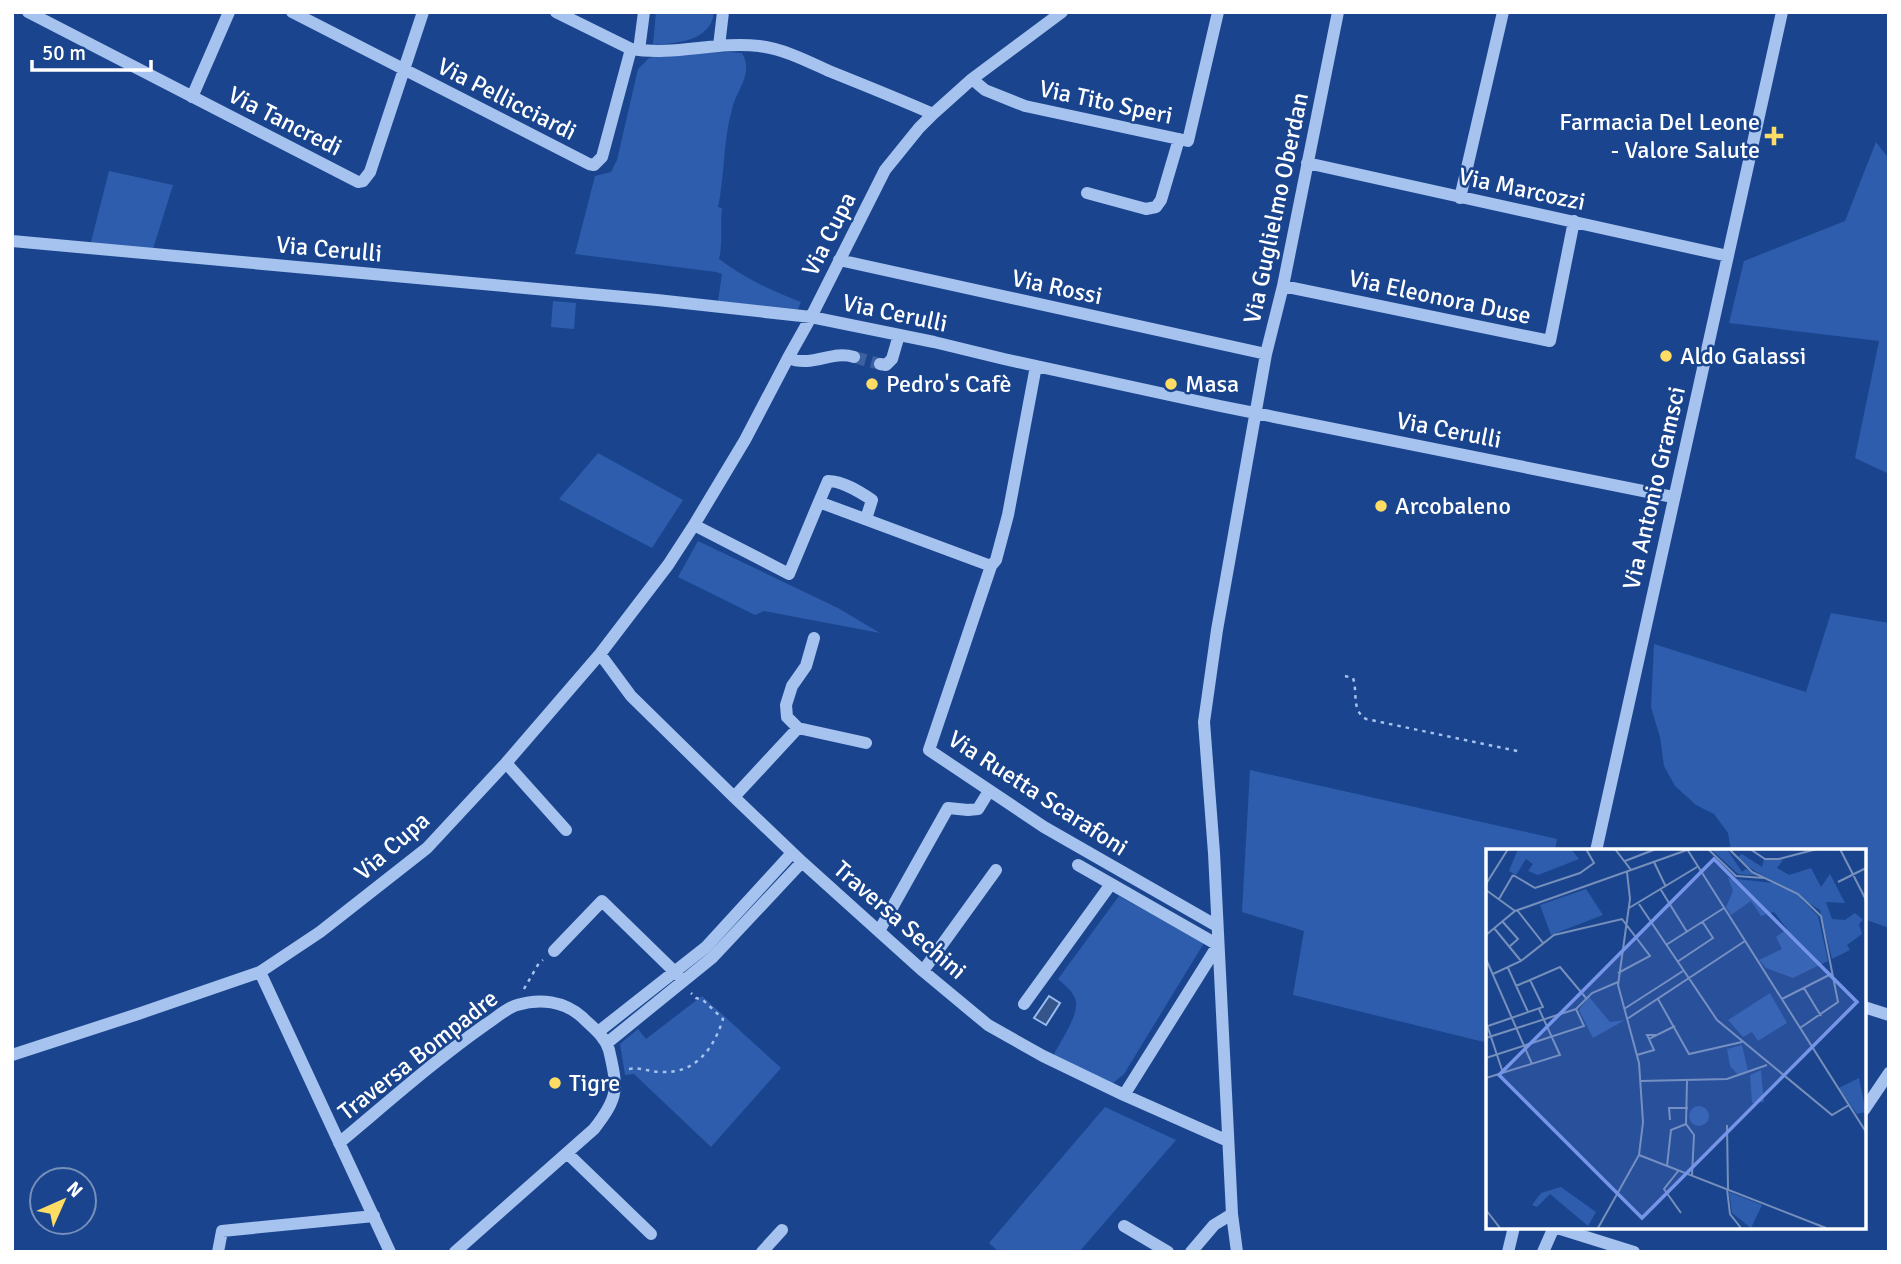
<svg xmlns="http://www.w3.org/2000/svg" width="1901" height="1264" font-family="Signika,sans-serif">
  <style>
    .green { fill: #2d5dac }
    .water { fill: #34548a; stroke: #99bcf0; stroke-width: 2 }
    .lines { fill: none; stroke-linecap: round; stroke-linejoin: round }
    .minor-tunnel { stroke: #3c619f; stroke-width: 12; stroke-dasharray: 12 6; stroke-linecap: butt }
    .path { stroke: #a6c2ee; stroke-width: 2.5; stroke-dasharray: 3.5 5; stroke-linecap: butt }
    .minor { stroke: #a6c2ee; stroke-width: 12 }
    .poi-dot { fill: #ffdd64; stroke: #1a458e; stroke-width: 2.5 }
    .labels { text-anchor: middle; stroke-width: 5; stroke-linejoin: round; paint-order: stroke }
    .street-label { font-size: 24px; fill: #fff; stroke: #1a458e }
    .poi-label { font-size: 24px; fill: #fff; stroke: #1a458e; text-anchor: start }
    .inset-road { fill: none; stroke: #768fbb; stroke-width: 2 }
    .view { fill: #7795e8; fill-opacity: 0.15; stroke: #7795e8; stroke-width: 3.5 }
    .inset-edge { fill: none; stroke: #fff; stroke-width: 3.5 }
  </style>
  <rect width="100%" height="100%" fill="#1a458e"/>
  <path class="green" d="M656 12H714C711 42 676 43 653 45Z
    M730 52 742 53C754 74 737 88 732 109 723 141 725 174 718 207L722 208C720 225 723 243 719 259 744 278 772 291 801 302L796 313 718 301 722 274 716 272 575 254 595 176 611 172 617 160 638 69 649 58 658 55Z
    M1876 142 1889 159V474L1855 458 1879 341 1729 323 1744 261 1845 221Z
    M109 171 173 185 152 252 90 246Z
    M553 301 576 303 574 329 551 327Z
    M598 453 683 500 652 548 559 499Z
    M698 541 838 608 880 633 764 611 755 615 678 577Z
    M1831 613 1889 623V928L1864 919V851H1731L1728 833 1714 814 1696 805 1675 786 1664 766 1660 737 1651 707 1654 644 1806 692Z
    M1250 770 1557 839 1555 851H1488V1043L1293 995 1304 931 1242 912Z
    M1119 896 1204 943 1124 1074 1113 1083 1053 1056C1060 1042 1078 1017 1076 1002 1075 992 1064 985 1058 979Z
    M702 996 781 1068 711 1147 634 1074 625 1075 620 1044 638 1029 646 1039Z
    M1105 1107 1176 1140 1079 1252H999L989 1243Z"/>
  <path class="water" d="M1049 996 1060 1003 1046 1025 1034 1018Z"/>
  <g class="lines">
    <path class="minor-tunnel" d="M854 357 880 364"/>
    <path class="path" d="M1345 676 1353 678C1358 693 1351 710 1366 719L1522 752
      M524 989 539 963 543 960
      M629 1069C642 1067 649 1072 661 1072 696 1074 714 1048 723 1019L703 1000 696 998 691 993"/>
    <path class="minor" d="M28 12 358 182 363 181 370 172 423 12
      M292 12 589 164 594 165 602 157 631 49
      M556 12 631 49C674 56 717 41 759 46 784 49 807 61 829 71 864 85 899 99 933 114
      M719 46 723 12
      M639 50 644 12
      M972 79 985 90 1025 106 1188 141 1218 12
      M192 97 229 12
      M1307 163 1728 256
      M1087 193 1146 209 1156 207 1161 200 1179 139
      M1460 198 1503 12
      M12 241 657 300 811 317 934 342 1004 359 1220 406 1673 497
      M839 260 1266 354
      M1283 286 1550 341 1574 221
      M788 358C813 368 831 350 854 357
      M880 364 886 365 892 359 899 335
      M1036 366 1008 515 996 560 991 566 929 750 1044 827 1217 926
      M866 519 872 500C860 492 843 481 828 481L819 502 991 566
      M694 525 789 574 819 502
      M814 638 806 666 792 686 786 705 787 717 798 728 866 743
      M600 654 631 696 734 797 802 862 923 971 988 1025 1043 1056 1124 1095 1228 1141
      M506 763 566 830
      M734 797 798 728
      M1596 851 1782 12
      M1078 865 1218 945 1124 1095
      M879 931 948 808 968 810 978 809 989 791
      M554 951 602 901 681 978
      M923 971 996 870
      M260 972 390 1252
      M1024 1004 1111 884
      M1864 1007 1889 1015
      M598 1032 706 947 792 853
      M607 1043 713 957 802 862
      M12 1055 138 1014 260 972 320 932 427 848 506 763 600 654 668 565 694 525 745 440 788 358 811 317 885 170 919 128 933 114 972 79 1062 12
      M1864 1110 1889 1073
      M339 1143C387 1103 434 1061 485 1025 495 1019 506 1008 517 1005 540 998 564 1001 582 1017 592 1027 605 1036 609 1050 618 1089 619 1097 594 1129L455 1252
      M567 1153 651 1234
      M1124 1226 1168 1252
      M1554 1227 1634 1252
      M218 1252 222 1231 374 1216
      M762 1252 782 1230
      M1191 1252 1214 1225 1232 1214
      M1237 1252 1232 1214 1214 853 1204 722 1217 630 1266 354 1283 286 1338 12
      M1508 1252 1514 1227
      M1543 1252 1554 1227"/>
  </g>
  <g class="poi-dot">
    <path d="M1770.5 125.5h7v7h7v7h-7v7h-7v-7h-7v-7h7z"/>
    <circle cx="1666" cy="356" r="7"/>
    <circle cx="872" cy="384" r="7"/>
    <circle cx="1171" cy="384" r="7"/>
    <circle cx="1381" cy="506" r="7"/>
    <circle cx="555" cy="1083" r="7"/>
  </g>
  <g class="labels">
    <g class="street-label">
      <text transform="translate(507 99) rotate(27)" y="8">Via Pellicciardi</text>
      <text transform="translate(1106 102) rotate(12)" y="8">Via Tito Speri</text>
      <text transform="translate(285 121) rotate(27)" y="8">Via Tancredi</text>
      <text transform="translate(1522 189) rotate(12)" y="8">Via Marcozzi</text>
      <text transform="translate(1276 208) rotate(-78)" y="8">Via Guglielmo Oberdan</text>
      <text transform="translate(829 234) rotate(-63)" y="8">Via Cupa</text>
      <text transform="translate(329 249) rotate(5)" y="8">Via Cerulli</text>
      <text transform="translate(1057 287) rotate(12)" y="8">Via Rossi</text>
      <text transform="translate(1440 297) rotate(12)" y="8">Via Eleonora Duse</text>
      <text transform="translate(895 313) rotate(12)" y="8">Via Cerulli</text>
      <text transform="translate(1449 430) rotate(11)" y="8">Via Cerulli</text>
      <text transform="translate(1654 488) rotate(-77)" y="8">Via Antonio Gramsci</text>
      <text transform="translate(1038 793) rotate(33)" y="8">Via Ruetta Scarafoni</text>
      <text transform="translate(392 846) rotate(-41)" y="8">Via Cupa</text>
      <text transform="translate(900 920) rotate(41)" y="8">Traversa Sechini</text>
      <text transform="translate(418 1055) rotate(-38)" y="8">Traversa Bompadre</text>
    </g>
    <g class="poi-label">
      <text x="1760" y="130" text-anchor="end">Farmacia Del Leone<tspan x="1760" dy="28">- Valore Salute</tspan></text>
      <text x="1680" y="364">Aldo Galassi</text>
      <text x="886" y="392">Pedro's Cafè</text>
      <text x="1185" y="392">Masa</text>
      <text x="1395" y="514">Arcobaleno</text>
      <text x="569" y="1091">Tigre</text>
    </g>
  </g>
  <g transform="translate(1486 849)">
    <rect width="380" height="380" fill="#1a458e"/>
    <path d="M32 0H85L93 10 52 26 42 22 47 15 40 10 30 26 23 22ZM225 0H241L256 23 260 20 277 27 252 25ZM256 5 276 18 278 10 297 11 291 19 303 26 325 19 335 38 344 25 359 54 340 53 346 70 359 71 369 64 377 71 373 75 376 85 361 96 364 101 346 110 334 61 264 19 252 8ZM242 29 287 34 311 46 332 67 342 112 307 129 280 119 273 111 296 100 290 88 301 80 288 63 275 67 265 52 245 66 240 58 247 42ZM100 40 117 66 65 86 54 56ZM284 144 301 174 272 192 266 183 257 188 242 171ZM103 148 124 173 139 171 107 189 93 161ZM256 196 262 222 252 226 244 217 241 200ZM275 221 278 253 266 254 264 226ZM373 229 380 263 371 265 353 239ZM203 267a10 10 0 1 1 20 0a10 10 0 1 1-20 0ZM75 338 110 363 102 377 64 345 51 358 46 356 55 344ZM243 343 276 356 265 379 246 364Z" fill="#2d5dac"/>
    <path class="inset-road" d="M201 0 380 283M222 0 250 27 278 29M243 0 266 23 312 45 335 67 352 153 314 179M264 0 279 10H293L331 0M354 0 380 51M139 12 170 0M168 13 180 38M145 21 201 1M27 26 49 39 94 24 108 14 100 0M352 33 380 19M0 35 22 0M0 41 29 62M175 41 201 83M13 50 27 26M153 55 231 171 346 266 363 256M143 59 211 18M31 61 57 94M16 72 32 90 23 98M8 79 35 112M0 86 29 62 145 21 129 0M180 96 238 59M0 110 46 215M191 113 227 89 216 72M22 119 42 163M7 125 35 112 68 86 136 70 164 107 132 124M30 137 74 118 100 149M318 139 335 167M172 150 203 205 256 193M296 150 347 124M138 160 197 122M141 170 259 92M0 173 17 224M2 177 57 158 44 131M170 186H161L163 190 189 177M0 189 90 160 106 144 132 133M151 206 168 201 163 190M0 209 98 177 90 160M0 229 74 206 53 160M155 232 241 230 281 216M184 271 183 259H202M200 275 201 232M241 276 242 340M153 306 340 379M181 317 185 281 200 275 208 286 206 326M193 321 178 340 195 364M241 340 244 365 255 379M0 361 14 379M112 379 153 306 157 273 153 214 132 136 144 50 141 23"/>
    <path class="view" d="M228 10 371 153 156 369 13 226Z"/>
    <rect width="380" height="380" class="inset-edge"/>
  </g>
  <rect width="1901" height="1264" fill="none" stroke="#ffffff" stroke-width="28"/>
  <g transform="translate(63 1201) rotate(45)"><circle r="33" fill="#1a458e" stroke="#768fbb" stroke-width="2"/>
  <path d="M0-5L12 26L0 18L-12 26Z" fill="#ffdd64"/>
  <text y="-10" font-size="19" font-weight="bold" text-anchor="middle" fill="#ffffff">N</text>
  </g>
  <path d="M32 60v10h119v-10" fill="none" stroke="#ffffff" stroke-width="3.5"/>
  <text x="42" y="60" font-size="21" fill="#ffffff" stroke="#1a458e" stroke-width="5" paint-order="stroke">50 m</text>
</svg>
